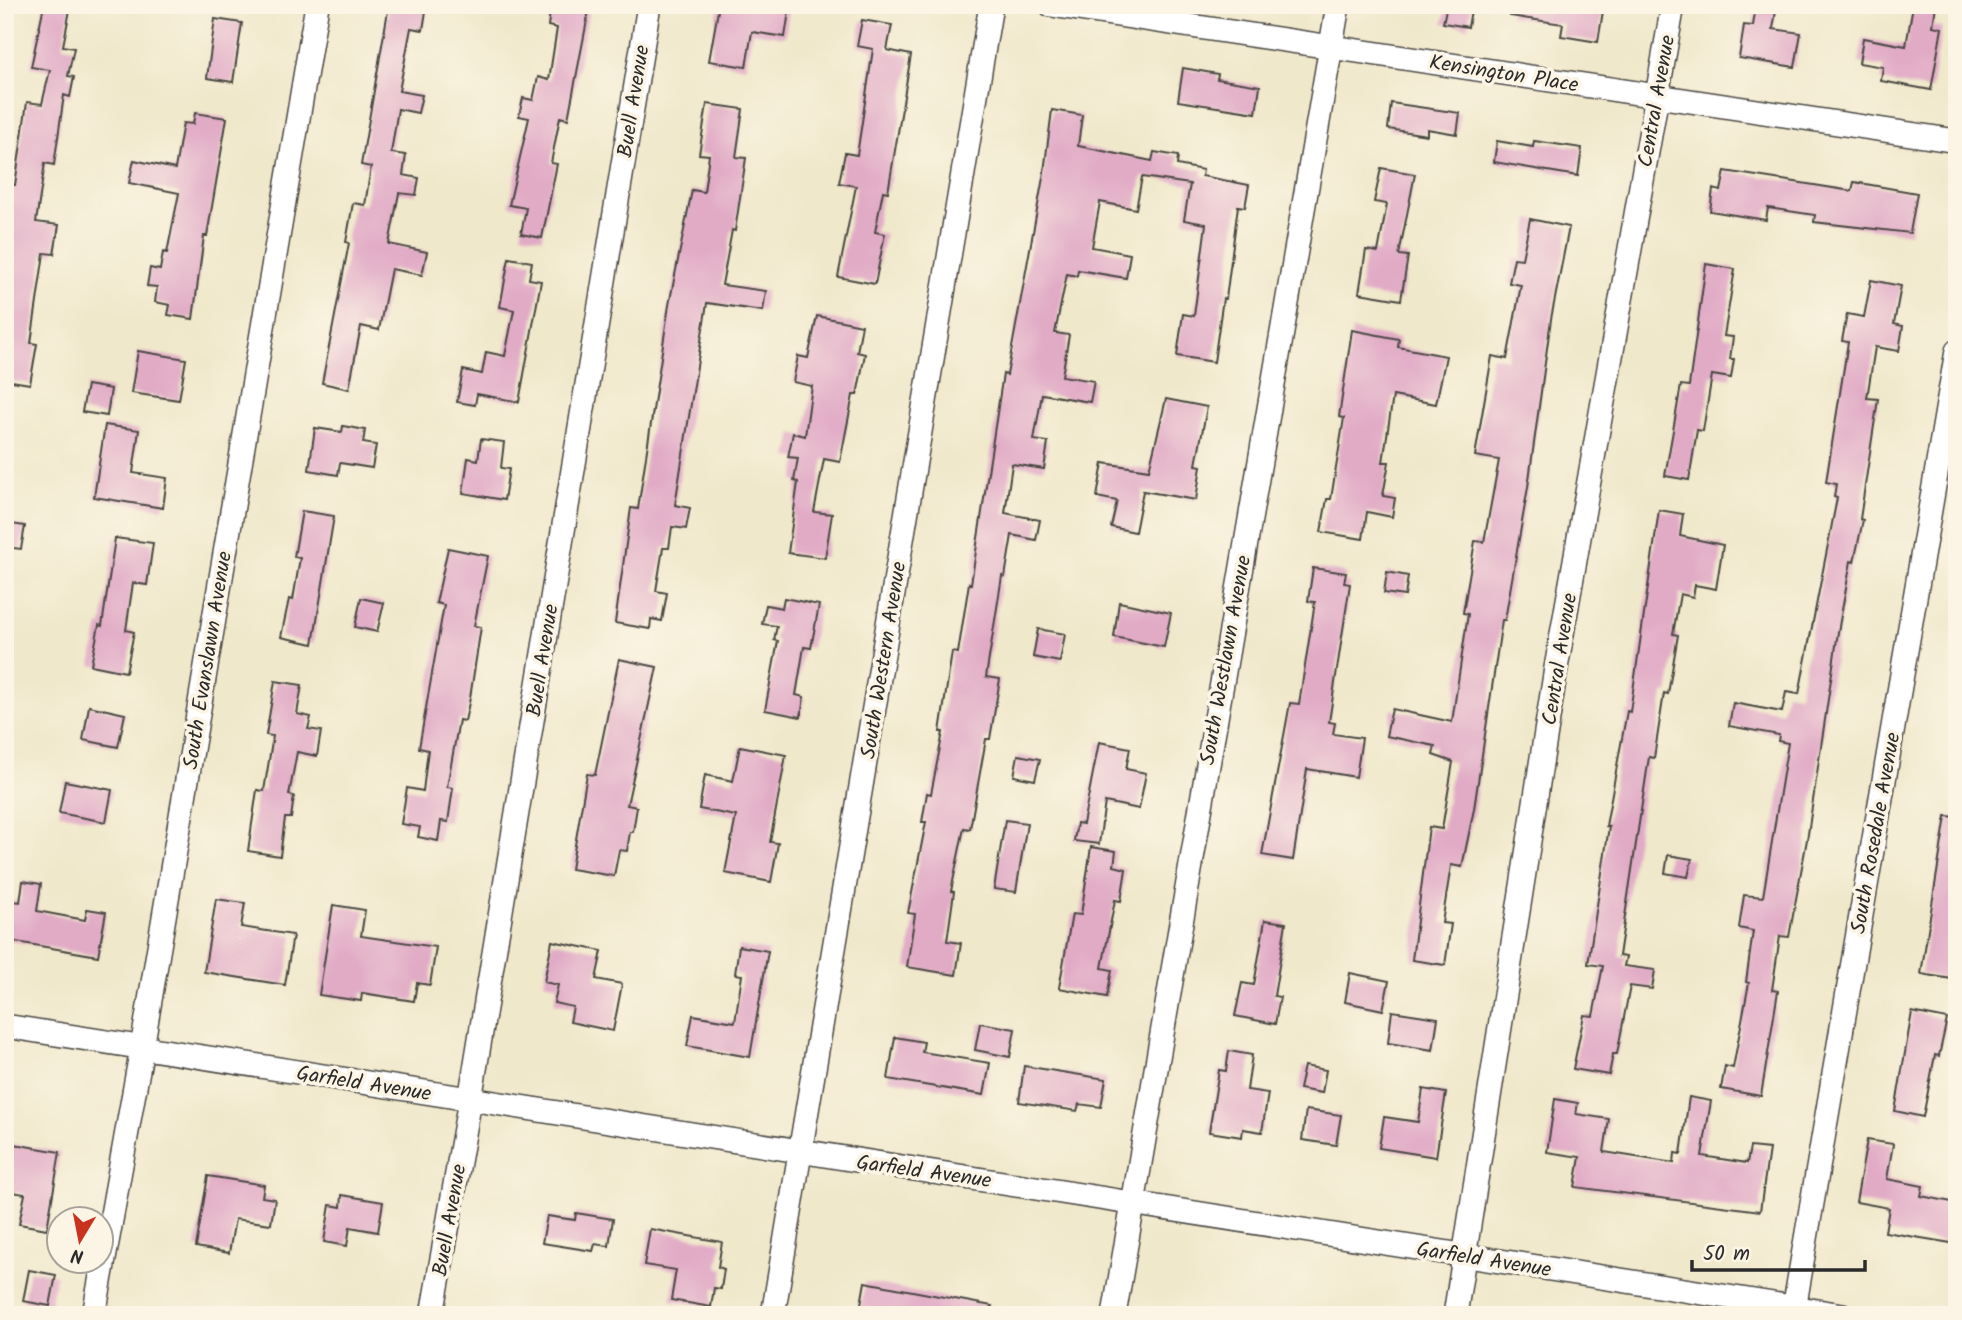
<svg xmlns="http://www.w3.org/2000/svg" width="1962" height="1320" font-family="Kalam,sans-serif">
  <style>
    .building { fill: #e1abc6 }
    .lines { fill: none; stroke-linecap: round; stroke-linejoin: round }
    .minor-casing { stroke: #494743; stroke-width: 26 }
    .minor { stroke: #fff; stroke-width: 23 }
    .labels { text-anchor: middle; stroke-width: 7; stroke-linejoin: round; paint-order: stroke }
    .street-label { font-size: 21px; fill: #2b2b2b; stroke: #fcf5e5 }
  </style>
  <rect width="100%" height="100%" fill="#fcf5e5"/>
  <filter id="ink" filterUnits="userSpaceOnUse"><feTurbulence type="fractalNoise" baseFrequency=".0143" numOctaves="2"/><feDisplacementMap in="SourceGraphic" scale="14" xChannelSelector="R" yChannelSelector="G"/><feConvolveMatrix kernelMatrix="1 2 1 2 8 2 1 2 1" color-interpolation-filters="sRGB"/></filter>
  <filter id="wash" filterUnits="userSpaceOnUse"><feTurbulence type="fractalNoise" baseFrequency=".00686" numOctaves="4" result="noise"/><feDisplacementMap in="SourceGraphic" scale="28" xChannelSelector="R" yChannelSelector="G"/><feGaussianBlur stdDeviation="1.57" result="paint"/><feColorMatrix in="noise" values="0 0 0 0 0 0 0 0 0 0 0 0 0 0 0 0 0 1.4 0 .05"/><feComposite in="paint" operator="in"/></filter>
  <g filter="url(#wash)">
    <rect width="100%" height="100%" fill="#f0e8cb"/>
    <g id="blocks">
      <path class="building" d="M44 5H71L63 46 74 48 68 76 74 77 70 97 64 95 54 165 45 163 36 222 59 225 54 254 44 253 31 343 37 344 30 384 5 380V351L13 316 5 315V214L10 185H15L27 102 42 104 50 70 31 67Z
        M389 5H427L423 30 411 28 399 91 422 95 418 113 398 109 391 153 406 155 403 175 419 178 416 195 399 193 389 244 427 252 422 275 391 269 379 330 361 326 349 389 322 383 349 243 346 242 353 203 365 205 371 167 361 165Z
        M551 5H590L568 119 560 117 551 163 557 164 542 238 521 234 526 208 509 205 529 118 519 116 523 98 533 100 538 77 549 80 557 28 548 26Z
        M719 5H790L785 37 752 32 746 67 709 61Z
        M1447 5H1472L1468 27 1443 23Z
        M1511 5H1604L1598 42 1561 36 1563 24 1510 16Z
        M1756 5H1777L1773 29 1801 33 1795 67 1739 58 1744 25 1753 26Z
        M1913 5H1936L1933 26 1942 28 1931 90 1881 81 1883 67 1859 63 1863 38 1906 46Z
        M215 19 242 23 233 82 207 78Z
        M862 20 892 25 887 50 911 55 888 192 883 191 875 232 885 234 875 284 838 277 856 186 839 183 845 153 857 155 873 49 857 46Z
        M1183 68 1218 74 1217 79 1260 86 1256 113 1178 101Z
        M1391 103 1460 113 1457 134 1427 129V135L1388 129Z
        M707 104 743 109 736 157 746 158 735 231 732 230 722 285 766 291 763 311 707 303 675 505 690 508 686 529 672 527 669 548H663L656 591 667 593 662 621 651 619 650 629 615 623 631 508 638 509 669 305 692 190 704 192 709 155 699 154Z
        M1052 110 1082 115 1078 146 1152 161 1154 152 1178 156 1177 165 1203 170 1202 176 1249 185 1245 207 1238 206 1226 299 1223 298 1214 362 1177 356 1183 314 1194 316 1206 224 1184 220 1190 184 1142 177 1136 209 1100 202 1092 247 1130 254 1126 278 1078 270 1077 276 1067 274 1055 333 1069 335 1062 376 1094 381 1090 402 1042 394 1034 440 1048 442 1044 469 1012 464 1005 513 1040 520 1036 540 1012 535 1005 577 1002 576 986 677 1000 679 990 739H986L970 829 964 828 951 891 954 892 947 941 961 943 956 975 907 967 915 914 908 913 926 822H922L927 793 931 794 943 732H940L952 652 958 653 969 583 971 584 1003 374 1007 375 1044 172Z
        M195 113 227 118 207 236H204L193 319 168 315 170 305 155 302 157 287 147 286 150 268 160 270 163 252 167 253 179 193 129 183 134 160 175 169 183 123 193 124Z
        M1497 141 1533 147 1534 141 1582 148 1578 176 1494 162Z
        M1381 168 1415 174 1399 255 1408 256 1401 300 1359 293 1366 250 1378 252 1387 204 1374 202Z
        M1725 171 1852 191 1854 182 1917 193 1910 233 1814 222 1815 215 1768 208 1766 220 1710 211 1713 189 1721 191Z
        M1530 219 1569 227 1551 319 1528 487 1505 620H1502L1474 809 1462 867 1451 865 1442 923 1451 924 1445 965 1412 960 1429 827 1442 829 1453 762 1433 755 1435 746 1386 736 1392 709 1452 722 1468 614 1463 613 1475 541 1484 542 1499 460 1475 456 1492 356 1507 359 1521 285 1509 283 1514 258 1522 259Z
        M509 258 532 262 529 279 541 281 519 402 477 394 475 405 457 402 463 370 482 374 486 352 505 356 514 310 500 307Z
        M1706 264 1735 269 1724 336 1733 337 1730 359H1734L1731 378 1712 375 1703 431 1697 430 1689 480 1665 476 1681 385 1689 386Z
        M1871 280 1901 286 1894 324 1903 326 1899 351 1875 347 1867 398 1878 399 1860 519 1863 520 1854 562 1851 561 1838 632 1808 834 1789 937 1780 936 1772 990 1778 991 1761 1096 1721 1089 1725 1066 1733 1068 1749 983 1746 982 1753 931 1739 928 1744 895 1763 897 1788 743 1778 741 1779 735 1729 726 1733 703 1782 712 1786 692 1799 694 1837 498 1834 497 1836 484 1826 482 1848 342 1842 341 1847 314 1864 317Z
        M817 316 862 325 857 352 865 354 857 395H853L840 462 824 459 814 512 832 514 825 558 788 553 798 482 794 481 798 458 788 457 793 433 805 436 812 386 793 382 798 356 808 358Z
        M1352 330 1399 339 1398 347 1446 356 1436 404 1393 396 1383 462H1389L1383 496 1395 498 1392 517 1367 512 1363 539 1321 532 1327 499H1331L1344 418 1339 417Z
        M138 351 186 359 179 400 131 393Z
        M87 385 111 389 107 416 82 412Z
        M1166 399 1207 407 1196 465 1201 466 1196 500 1143 491 1135 532 1111 527 1117 501 1097 497 1103 463 1149 470Z
        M105 425 139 430 133 473 167 478 163 508 94 497Z
        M343 426 365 430 363 443 376 445 372 468 340 463 338 475 309 470 315 428 342 432Z
        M481 439 504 442 501 468 509 469 504 500 463 493 468 458 478 460Z
        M1659 510 1683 514 1680 536 1723 545 1716 589 1695 585 1693 597 1680 594 1673 634 1678 635 1668 694 1664 693 1654 758 1649 757 1619 956 1626 957 1624 966 1655 970 1652 989 1630 986 1617 1054H1613L1609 1075 1573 1069 1584 1015 1593 1016 1603 966 1588 964 1609 827 1606 826 1627 711 1630 712Z
        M302 511 334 516 313 644 281 637 289 599 293 600 300 558 294 557Z
        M5 523 25 526 21 549 5 547Z
        M115 538 153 543 147 585 133 583 126 630 134 632 126 672 91 665 99 625 102 626Z
        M448 548 488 556 474 626 481 627 470 698 465 721 459 720 447 787 453 788 448 822 441 821 438 841 418 837 420 827 401 824 407 788 423 791 428 750 419 748 444 605 436 603Z
        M1313 568 1346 573 1344 583 1350 584 1329 722 1335 723 1333 734 1362 738 1356 777 1307 769 1293 860 1262 855 1290 703 1299 704 1315 602 1308 601Z
        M1387 572 1408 576 1405 596 1384 593Z
        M361 598 384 603 377 632 355 627Z
        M784 598 819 605 811 648 804 647 796 695 804 697 801 717 765 710 778 641 774 640 777 626 762 624 766 605 782 608Z
        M1119 602 1171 613 1164 647 1114 637Z
        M1038 629 1065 634 1060 662 1033 657Z
        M619 659 657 667 627 805 637 807 633 832H630L627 851 619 850 614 876 571 869 587 774 595 775Z
        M275 681 302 685 297 714 311 717 308 729 321 731 317 756 297 752 289 795 294 796 291 818H285L280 856 248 851 257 790 264 791 273 736 266 735Z
        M89 706 125 714 118 747 83 740Z
        M1099 742 1130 748 1126 769 1146 773 1139 809 1105 802 1099 844 1074 841 1077 823 1083 824Z
        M740 746 786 755 770 842 778 843 771 882 725 873 736 816 699 809 705 775 733 781Z
        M1018 755 1040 759 1035 780 1014 776Z
        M65 781 112 790 106 822 59 813Z
        M1946 816 1957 817V945L1952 979 1921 974Z
        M1005 820 1027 823 1016 892 994 889Z
        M1091 847 1116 851 1114 866 1126 869 1121 901 1115 900 1102 968 1112 970 1107 997 1059 988 1072 914 1081 915Z
        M1668 855 1692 859 1688 877 1665 873Z
        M23 881 41 884 37 911 85 920 87 909 106 912 98 956 5 940V900L20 902Z
        M216 899 245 903 241 927 293 935 285 985 204 972Z
        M333 905 365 910 361 936 436 947 430 985 417 983 414 1001 362 993 361 1001 319 995Z
        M1265 920 1286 923 1274 996 1280 997 1275 1024 1235 1016 1242 983 1254 985Z
        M552 941 602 951 596 979 622 984 613 1031 570 1022 573 1007 554 1003 558 985 544 982Z
        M739 946 768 951 750 1057 687 1046 693 1015 735 1022 742 975 735 974Z
        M1350 973 1389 981 1383 1010 1345 1002Z
        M1392 1011 1438 1018 1433 1050 1388 1043Z
        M1912 1012 1947 1019 1939 1056 1935 1055 1923 1117 1895 1111Z
        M980 1023 1015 1029 1010 1057 975 1050Z
        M895 1037 924 1042 922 1052 990 1063 984 1095 888 1079Z
        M1229 1051 1252 1055 1247 1090 1268 1093 1262 1132 1243 1129 1242 1137 1209 1132 1219 1070 1226 1071Z
        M1024 1066 1106 1079 1101 1107 1079 1104 1077 1111 1019 1102Z
        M1304 1066 1326 1070 1322 1093 1299 1089Z
        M1423 1089 1446 1093 1436 1157 1379 1148 1384 1117 1418 1122Z
        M1689 1097 1711 1101 1702 1156 1747 1163 1750 1147 1769 1149 1760 1211 1575 1187 1580 1157 1547 1152 1555 1099 1578 1103 1576 1114 1609 1119 1604 1152 1674 1163 1675 1153 1681 1154Z
        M1306 1110 1341 1115 1336 1145 1302 1140Z
        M1867 1140 1893 1144 1887 1179 1923 1186 1921 1196 1957 1203V1244L1885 1232 1889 1208 1856 1202Z
        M8 1143 60 1152 47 1229 19 1224 25 1194 5 1191Z
        M208 1176 264 1185 262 1197 275 1199 271 1224 235 1219 229 1253 196 1247Z
        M342 1195 383 1202 378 1232 350 1227 347 1246 324 1242 330 1205 341 1207Z
        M576 1213 613 1219 609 1246 595 1244 593 1251 542 1243 547 1216 575 1220Z
        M650 1229 722 1242 718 1267 724 1269 721 1289 714 1288 711 1307 671 1300 676 1270 644 1265Z
        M29 1270 56 1275 50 1306 23 1301Z
        M865 1282 992 1306 991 1315H859Z"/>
    </g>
  </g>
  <g filter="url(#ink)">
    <use href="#blocks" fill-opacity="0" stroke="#494743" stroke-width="2"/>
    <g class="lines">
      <g class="minor-casing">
        <path id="minor" d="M1051 5 1957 141
          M5 1026 1843 1315
          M94 1315 142 1048 317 5
          M432 1315 470 1100 649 5
          M773 1315 991 5
          M1114 1315 1338 5
          M1455 1315 1556 668 1673 5
          M1793 1315 1957 351"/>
      </g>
      <use href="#minor" class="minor"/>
    </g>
  </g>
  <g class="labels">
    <g class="street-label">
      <text transform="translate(1504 73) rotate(9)" y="7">Kensington Place</text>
      <text transform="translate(633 101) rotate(-81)" y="7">Buell Avenue</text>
      <text transform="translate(1656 101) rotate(-80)" y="7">Central Avenue</text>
      <text transform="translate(1559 659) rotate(-81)" y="7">Central Avenue</text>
      <text transform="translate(207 660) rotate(-81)" y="7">South Evanslawn Avenue</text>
      <text transform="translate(542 660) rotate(-81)" y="7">Buell Avenue</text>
      <text transform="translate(883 660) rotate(-81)" y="7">South Western Avenue</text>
      <text transform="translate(1225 660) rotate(-80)" y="7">South Westlawn Avenue</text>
      <text transform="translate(1875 833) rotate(-80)" y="7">South Rosedale Avenue</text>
      <text transform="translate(364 1083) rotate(9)" y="7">Garfield Avenue</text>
      <text transform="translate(924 1171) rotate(8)" y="7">Garfield Avenue</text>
      <text transform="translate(449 1220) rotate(-80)" y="7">Buell Avenue</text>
      <text transform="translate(1484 1259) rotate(9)" y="7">Garfield Avenue</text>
    </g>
  </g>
  <rect width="1962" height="1320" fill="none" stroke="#fcf5e5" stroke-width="28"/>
  <g transform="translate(80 1240) rotate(190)"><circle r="33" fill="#fcf5e5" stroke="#a8a49b" stroke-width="2"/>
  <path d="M0-5L12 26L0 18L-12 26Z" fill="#c8321e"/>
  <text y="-10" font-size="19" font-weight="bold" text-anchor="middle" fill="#2b2b2b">N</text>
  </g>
  <path d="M1692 1260v10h173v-10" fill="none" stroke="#2b2b2b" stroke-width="3.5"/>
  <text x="1703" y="1260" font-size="21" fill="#2b2b2b" stroke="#fcf5e5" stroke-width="5" paint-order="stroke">50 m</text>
</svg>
